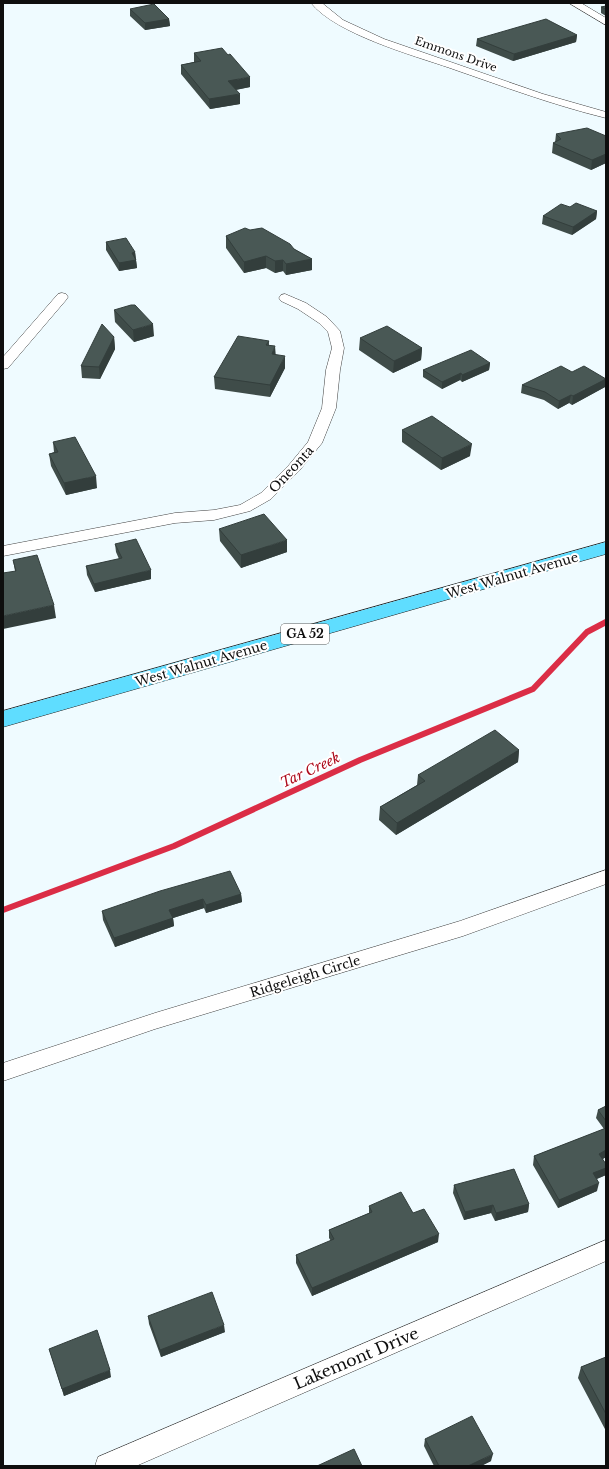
<svg xmlns="http://www.w3.org/2000/svg" width="609" height="1469" font-family="'Libre Baskerville',serif">
  <style>
    .lines { fill: none; stroke-linecap: round; stroke-linejoin: round }
    .stream { stroke: #db2d46; stroke-width: 6 }
    .minor-casing { stroke: #414141; stroke-width: 1 }
    .primary-casing { stroke: #1f1f1f; stroke-width: 1 }
    .minor { fill: #fff; fill-rule: evenodd }
    .primary { fill: #5fddff; fill-rule: evenodd }
    .wall { fill: #3f4c49 }
    .shaded-wall { fill: #333e3c }
    .building { fill: #495855; stroke: #333e3c }
    .labels { text-anchor: middle; stroke-width: 4; stroke-linejoin: round; paint-order: stroke }
    .far-street-label { font-size: 11px; fill: #0e0e0e; stroke: #fff }
    .shield { fill: #fff; stroke: #565656; stroke-width: 1 }
    .shield-label { font-size: 12px; font-weight: bold; fill: #0e0e0e }
    .street-label { font-size: 13px; fill: #0e0e0e; stroke: #fff }
    .water-label { font-size: 14px; font-style: italic; fill: #ad0a1b; stroke: #fff }
    .near-street-label { font-size: 16px; fill: #0e0e0e; stroke: #fff }
  </style>
  <rect width="100%" height="100%" fill="#effbff"/>
  <g class="lines">
    <path class="stream" d="M3 910 174 846 360 760 533 689 587 632 606 622"/>
    <g class="minor-casing">
      <path id="minor" d="M311 3H322L343 20 384 39 543 94 606 112V118C553 105 502 86 450 68 412 55 336 34 311 3Z
        M569 3H581L606 18V25Z
        M62 293 66 294 68 297 66 300 8 368 3 369V357L58 294Z
        M285 294 306 303 327 317 340 331 344 348 340 370 336 408 322 443 299 471 271 499 250 511 214 520 175 523 3 556V546L175 513 214 510 240 505 261 493 289 465 308 442 322 408 326 370 332 348 328 332 319 323 298 309 281 301 279 298 281 295Z
        M606 870V884L463 936 155 1029 3 1081V1063L155 1013 460 921Z
        M606 1240V1261L136 1466H95L98 1457Z"/>
    </g>
    <g class="primary-casing">
      <path id="primary" d="M606 542V554L3 727V711Z"/>
    </g>
    <use href="#minor" class="minor"/>
    <use href="#primary" class="primary"/>
  </g>
  <path class="wall" d="M606 6V16L601 13V7Z
    M130 9 169 19 170 26 145 30 130 16Z
    M577 35 576 42 513 61 476 46 477 39Z
    M194 53 250 87 236 90 240 104 210 109 181 74V65L194 62Z
    M556 134 606 136V163L591 170 552 153 553 143H555Z
    M570 207 597 211 596 219 572 235 542 224 543 216Z
    M250 230 294 249 312 259V270L286 275 283 271 275 273 266 268 244 273 226 248V236Z
    M106 242 135 252 137 268 119 271 106 250Z
    M114 310 154 336 134 342 115 322Z
    M114 337 115 349 100 379 82 378 81 366Z
    M360 338 422 348 421 360 393 373 359 350Z
    M269 341V346L285 368 270 397 215 389 214 377Z
    M490 363 489 370 462 382 460 380 442 389 423 377V370Z
    M572 372 606 379 605 387 572 405 569 403 558 409 544 400 521 393 522 385Z
    M402 430 470 456 441 470 402 442Z
    M53 442 97 488 66 495 51 466 49 454 54 452Z
    M219 529 287 552 241 568 220 541Z
    M115 544 151 579 95 592 87 575 86 566 119 559 116 552Z
    M13 560 56 618 15 571Z
    M519 750 518 762 396 835 379 820 380 807 417 785 418 775Z
    M241 894 242 902 206 913 204 908 173 918 174 926 115 947 103 920 102 911Z
    M606 1106V1157L603 1159 606 1175 597 1179V1191L558 1208 533 1165 534 1156 604 1129 596 1118 598 1110Z
    M454 1185 529 1204 528 1212 495 1221 491 1213 464 1220 453 1193Z
    M369 1206 413 1213 438 1242 312 1296 296 1263V1255L331 1241 329 1238V1230L369 1213Z
    M148 1316 225 1332 161 1357 149 1324Z
    M49 1349 111 1377 64 1396Z
    M606 1357V1431L578 1378 581 1367Z
    M425 1439 491 1461 481 1466H434L424 1446Z"/>
  <path class="shaded-wall" d="M169 19 170 26 145 30V23Z
    M577 35 576 42 513 61 514 54Z
    M250 77V87L229 91 228 81Z
    M240 94V104L210 109 209 99Z
    M606 154V163L591 170 592 160Z
    M597 211 596 219 572 235 573 227Z
    M135 252 137 268 119 271V263L132 253Z
    M266 256V268L244 273V262Z
    M312 259V270L286 275V264Z
    M283 260V271L275 273V261Z
    M153 324 154 336 134 342 133 330Z
    M114 337 115 349 100 379 99 367Z
    M275 346 276 358 272 354Z
    M422 348 421 360 393 373 394 361Z
    M285 356V368L270 397V385Z
    M490 363 489 370 462 382V375Z
    M461 373 460 380 442 389V382Z
    M606 379 605 387 572 405 573 396Z
    M571 395 569 403 558 409 559 401Z
    M472 444 470 456 441 470 442 458Z
    M96 476 97 488 66 495 64 483Z
    M287 540V552L241 568V555Z
    M151 570V579L95 592 94 584Z
    M54 605 56 618 3 629V616Z
    M519 750 518 762 396 835 397 823Z
    M241 894 242 902 206 913V905Z
    M203 899 204 908 173 918 174 926 115 947 114 938 169 910Z
    M606 1150V1157L597 1162 599 1154Z
    M606 1168V1175L591 1181 593 1173Z
    M599 1183 597 1191 558 1208 559 1200Z
    M529 1204 528 1212 495 1221 496 1213Z
    M493 1205 491 1213 464 1220 465 1212Z
    M439 1234 438 1242 312 1296V1288Z
    M224 1325 225 1332 161 1357 160 1350Z
    M110 1370 111 1377 64 1396 62 1389Z
    M493 1454 491 1461 481 1466H468Z"/>
  <path class="building" d="M154 4 169 19 145 23 130 9Z
    M606 6V9L601 7Z
    M546 19 577 35 514 54 477 39Z
    M222 48 228 55 230 54 250 77 228 81 240 94 209 99 181 65 201 61 194 53Z
    M587 128 606 136V154L592 160 553 143 561 139 556 134Z
    M576 203 597 211 573 227 543 216 561 204 570 207Z
    M245 228 250 230 262 228 290 244 294 249 312 259 286 264 283 260 275 261 266 256 244 262 226 236Z
    M126 238 135 252 132 253 136 260 119 263 106 242Z
    M131 305H135L153 324 133 330 114 310Z
    M102 324 114 337 99 367 81 366Z
    M387 326 422 348 394 361 360 338Z
    M238 336 269 341 266 345 275 346 272 354 285 356 270 385 214 377Z
    M471 350 490 363 462 375 461 373 442 382 423 370Z
    M561 366 572 372 584 366 606 379 573 396 571 395 559 401 545 392 522 385Z
    M432 416 472 444 442 458 402 430Z
    M75 437 96 476 64 483 49 454 58 452 53 442Z
    M264 514 287 540 241 555 219 529Z
    M136 539 151 570 94 584 86 566 122 558 115 544Z
    M37 555 54 605 3 616V573L16 571 13 560Z
    M495 730 519 750 397 823 380 807 425 781 418 775Z
    M230 871 241 894 206 905 203 899 169 910 173 918 114 938 102 911 160 891Z
    M606 1106V1121L598 1110Z
    M606 1128V1150L599 1154 606 1164V1168L593 1173 599 1183 559 1200 534 1156Z
    M514 1169 529 1204 496 1213 493 1205 465 1212 454 1185Z
    M401 1192 413 1213 424 1209 439 1234 312 1288 296 1255 334 1239 329 1230 372 1212 369 1206Z
    M212 1292 224 1325 160 1350 148 1316Z
    M97 1330 110 1370 62 1389 49 1349Z
    M606 1357V1414L581 1367Z
    M472 1416 493 1454 468 1466H439L425 1439Z
    M354 1449 362 1466H317Z"/>
  <g class="labels">
    <g class="far-street-label">
      <text transform="translate(456 54) rotate(19)" y="4">Emmons Drive</text>
    </g>
    <rect class="shield" x="281" y="624" width="48" height="20" rx="3"/>
    <g class="shield-label">
      <text x="305" y="638">GA 52</text>
    </g>
    <g class="street-label">
      <text transform="translate(291 469) rotate(-47)" y="5">Oneonta</text>
      <text transform="translate(512 575) rotate(-16)" y="5">West Walnut Avenue</text>
      <text transform="translate(201 663) rotate(-16)" y="5">West Walnut Avenue</text>
      <text transform="translate(305 976) rotate(-17)" y="5">Ridgeleigh Circle</text>
    </g>
    <g class="water-label">
      <text transform="translate(310 770) rotate(-25)" y="5">Tar Creek</text>
    </g>
    <g class="near-street-label">
      <text transform="translate(356 1358) rotate(-23)" y="6">Lakemont Drive</text>
    </g>
  </g>
  <rect width="609" height="1469" fill="none" stroke="#0e0e0e" stroke-width="8"/>
</svg>
